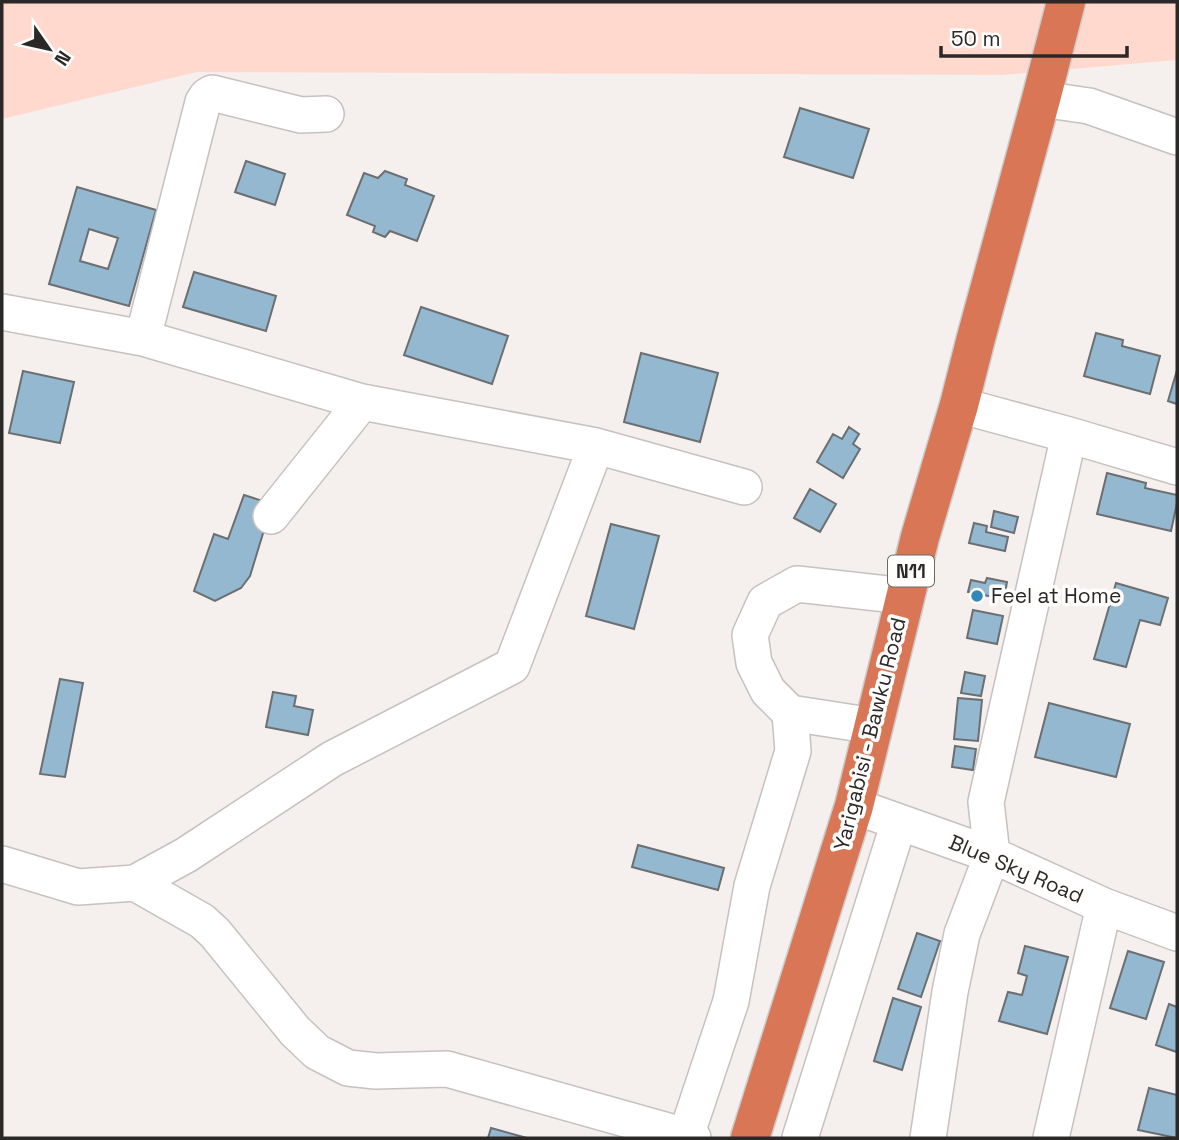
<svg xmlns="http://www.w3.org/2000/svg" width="1179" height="1140" font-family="'Space Grotesk',sans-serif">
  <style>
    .green { fill: #ffd9cd }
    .building { fill: #93b8cf; stroke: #6b6f72; stroke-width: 2; fill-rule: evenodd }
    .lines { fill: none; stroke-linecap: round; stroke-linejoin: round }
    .minor-casing { stroke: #c7c1bf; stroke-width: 38 }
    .highway-casing { stroke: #cccccb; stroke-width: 41 }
    .minor { stroke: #fff; stroke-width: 35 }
    .highway { stroke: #d97656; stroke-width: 38 }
    .poi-dot { fill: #3089b7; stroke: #fffefd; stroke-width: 2.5 }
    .labels { text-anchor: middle; stroke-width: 7; stroke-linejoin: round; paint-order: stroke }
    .shield { fill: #fffefd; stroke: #6b6968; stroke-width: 2 }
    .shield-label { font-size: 19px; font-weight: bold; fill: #2b2928 }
    .poi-label { font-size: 21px; fill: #2b2928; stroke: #fffefd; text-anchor: start }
    .street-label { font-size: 21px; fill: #2b2928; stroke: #fffefd }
  </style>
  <rect width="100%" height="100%" fill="#f5efed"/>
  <path class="green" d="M2 2H1177V60L1002 75 197 72 2 119Z"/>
  <path class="building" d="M800 108 869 129 853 178 784 157Z
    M246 161 285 174 275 205 235 192Z
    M385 171 407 179 405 185 434 196 417 241 390 231 385 237 373 232 375 226 347 215 364 173 378 178Z
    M77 187 156 210 129 306 49 284ZM89 229 118 238 108 269 80 261Z
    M194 272 276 296 266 331 183 307Z
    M421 307 508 336 492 384 404 355Z
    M1096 333 1123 340 1122 346 1160 356 1150 394 1084 376Z
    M641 353 718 373 700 442 624 422Z
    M1177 370V404L1168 401Z
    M23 371 74 382 60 443 9 433Z
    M849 427 859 434 853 444 860 449 843 478 817 462 833 434 842 439Z
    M1107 473 1146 483 1145 488 1177 495V503L1171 531 1097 514Z
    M810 489 836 504 820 532 794 518Z
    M244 495 272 504 250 576 241 588 215 601 194 591 214 534 228 539Z
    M994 511 1018 517 1014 533 991 527Z
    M974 523 987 526 986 532 1008 537 1005 551 969 543Z
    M611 524 659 536 634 629 586 616Z
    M987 578 1007 582 1004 599 968 592 971 580 985 583Z
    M1116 583 1168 598 1160 625 1140 620 1126 667 1094 659Z
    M973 610 1003 616 997 644 967 638Z
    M965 672 985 676 981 696 961 693Z
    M60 679 83 683 65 777 40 774Z
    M273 692 296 696 294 706 313 710 308 735 266 727Z
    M958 698 982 700 978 741 954 739Z
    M1049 703 1130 724 1116 777 1035 757Z
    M955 746 976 749 973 770 952 767Z
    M638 845 724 868 718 890 632 867Z
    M917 933 940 941 921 997 898 989Z
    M1025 946 1068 957 1047 1034 999 1021 1008 992 1022 995 1027 976 1018 973Z
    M1128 951 1164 962 1146 1019 1110 1008Z
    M893 998 921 1007 902 1070 874 1061Z
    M1169 1004 1177 1007V1052L1156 1045Z
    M1149 1088 1177 1095V1138L1138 1130Z
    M491 1128 527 1138H488Z"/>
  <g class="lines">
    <g class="minor-casing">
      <path id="minor" d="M1041 99 1089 106 1177 137
        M2 312 143 338 362 402 596 446 744 487
        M143 338 203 102 207 96 212 93 301 115 326 114
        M959 405 1069 435 1177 467
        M271 516 362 402
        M790 713 874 726
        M854 806 992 855 1104 906 1177 933
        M2 864 78 887 135 883 186 855 332 759 512 666 596 446
        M135 883 202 921 215 933 295 1031 317 1052 348 1068 376 1071 447 1069 693 1138
        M686 1136 731 1001 752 886 793 751 790 713 768 691 754 663 750 635 765 602 797 584 905 596
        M800 1138 899 822
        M928 1138 950 992 962 934 992 855 986 802 1069 435
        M1051 1138 1104 906"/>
    </g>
    <g class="highway-casing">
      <path id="highway" d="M750 1138 854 806 920 537 959 405 976 338 1041 99 1066 2"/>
    </g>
    <use href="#minor" class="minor"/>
    <use href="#highway" class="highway"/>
  </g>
  <circle class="poi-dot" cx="977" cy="596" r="7"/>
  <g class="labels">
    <rect class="shield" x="888" y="555.5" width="46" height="31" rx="5"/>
    <g class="shield-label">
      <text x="911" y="578">N11</text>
    </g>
    <g class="poi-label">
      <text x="991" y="603">Feel at Home</text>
    </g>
    <g class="street-label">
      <text transform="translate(870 734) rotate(-76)" y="7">Yarigabisi - Bawku Road</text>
      <text transform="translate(1016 869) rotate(23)" y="7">Blue Sky Road</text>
    </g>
  </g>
  <rect width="1179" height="1140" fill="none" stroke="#2b2928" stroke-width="7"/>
  <g transform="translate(49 49) rotate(124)" stroke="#fffefd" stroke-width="5" paint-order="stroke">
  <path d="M0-5L12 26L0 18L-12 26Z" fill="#2b2928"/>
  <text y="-10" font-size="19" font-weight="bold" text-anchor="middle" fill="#2b2928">N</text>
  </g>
  <path d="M941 46v10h186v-10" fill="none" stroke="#2b2928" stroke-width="3.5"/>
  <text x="951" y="46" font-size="21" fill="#2b2928" stroke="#fffefd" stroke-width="5" paint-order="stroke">50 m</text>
</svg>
